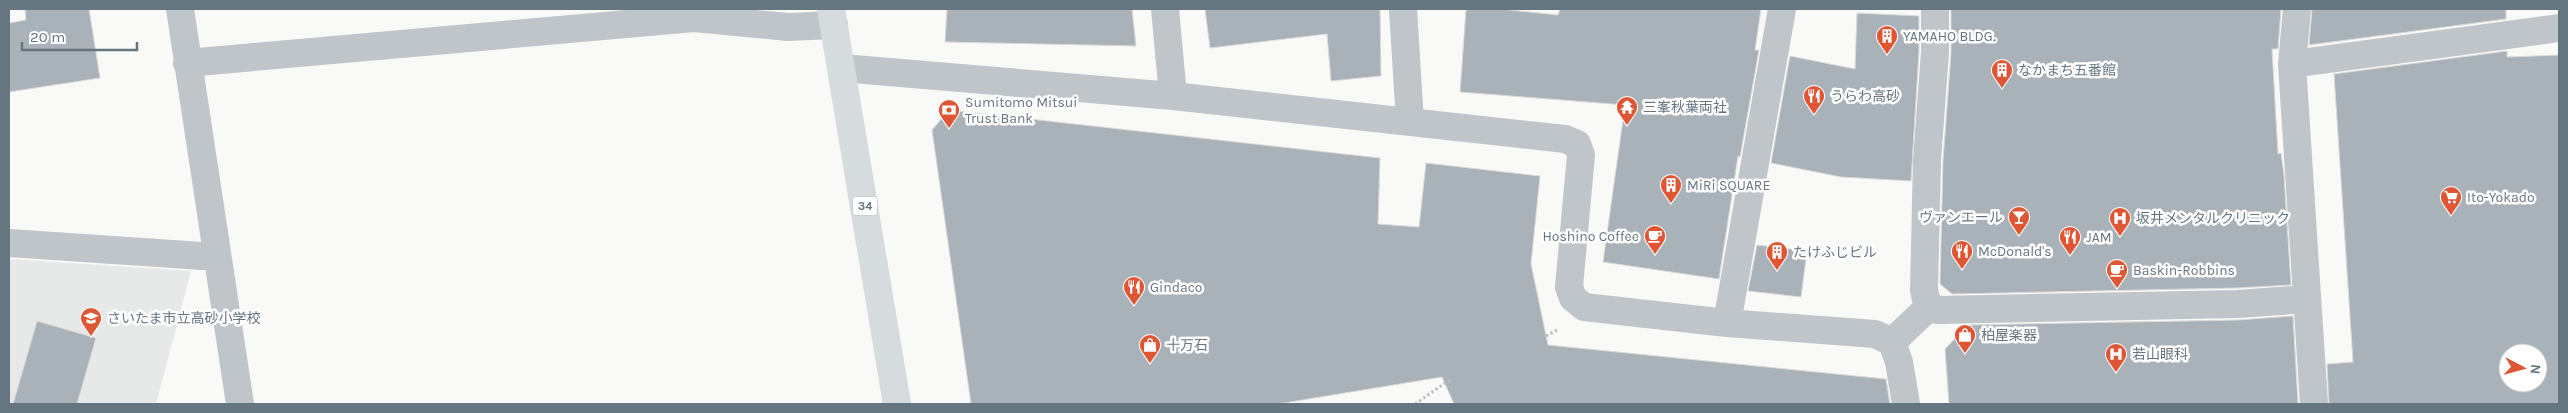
<svg xmlns="http://www.w3.org/2000/svg" width="2568" height="413" font-family="Karla,'Noto Sans JP',sans-serif">
  <style>
    .built { fill: #e7e8e8 }
    .building { fill: #a9b2b8; stroke: #dbdbd9; fill-rule: evenodd }
    .lines { fill: none; stroke-linecap: round; stroke-linejoin: round }
    .path { stroke: #bbbec1; stroke-width: 3; stroke-dasharray: 2.5 2.5; stroke-linecap: butt }
    .minor { stroke: #c0c5c9; stroke-width: 28 }
    .major { stroke: #d6dbde; stroke-width: 28 }
    .labels { text-anchor: middle; stroke-width: 5; stroke-linejoin: round; paint-order: stroke }
    .shield { fill: #fff; stroke: #939fa7; stroke-width: 1 }
    .shield-label { font-size: 12px; font-weight: bold; fill: #657681 }
    .poi-label { font-size: 14px; fill: #657681; stroke: #fff; text-anchor: start }
  </style>
  <rect width="100%" height="100%" fill="#f9f9f7"/>
  <path class="built" d="M9 259 191 271 156 404H9Z"/>
  <path class="building" d="M25 9H89L100 78 9 92V23L26 20Z
    M947 9H1132L1136 46 945 42Z
    M1205 9H1380L1381 76 1331 81 1327 34 1210 48Z
    M1466 9H1501L1558 15 1560 9H1761L1755 50H1759L1740 157 1738 156 1719 279 1603 262 1625 105 1460 92Z
    M1951 9H2281L2278 49H2272L2278 154 2281 153 2284 175 2291 285 2237 288 1952 294 1940 284 1943 161 1951 53Z
    M2312 9H2506V19L2309 45Z
    M1857 13 1919 16V51L1911 181 1841 177 1771 163 1790 56 1855 69Z
    M2507 51V57L2559 55V404H2329L2327 364 2353 362 2334 74ZM2508 353H2538V383H2508Z
    M949 110 1380 158 1378 224 1419 227 1426 163 1540 176 1531 264 1548 345 1886 379 1890 404H1454L1442 377 1278 404H971L932 130Z
    M1757 245 1807 251 1801 297 1748 291Z
    M2293 316 2298 404H1949L1945 349 1968 325 2238 320Z
    M37 321 96 338 77 404H13Z"/>
  <g class="lines">
    <path class="path" d="M1546 336 1559 329
      M1415 404 1451 379"/>
    <path class="minor" d="M180 9 240 404
      M1165 9 1173 96
      M1403 9 1410 122
      M1935 9V52L1927 160 1924 290 1927 304 1937 310 2238 304 2307 299
      M2297 9 2292 64 2314 404
      M187 63 694 18 788 27 834 25
      M2292 64 2559 28
      M842 68 1173 96 1565 139 1577 144 1581 155 1569 287 1573 298 1584 307 1727 323 1875 334 1892 342 1899 362 1906 404
      M9 243 217 257
      M1727 323 1782 9
      M1892 342 1930 306"/>
    <path class="major" d="M831 9 897 404"/>
  </g>
  <defs>
    <g id="building-pin" transform="scale(1.125)"><path d="M0 17L-7.5 6A9.5 9.5 0 1 1 7.5 6Z" fill="#de5633" stroke="#fff"/><path d="M-4-6H4V6H1V3H-1V6H-4ZM-2.5-4.3h1.7v1.8h-1.7ZM.8-4.3h1.7v1.8H.8ZM-2.5-1h1.7V.8h-1.7ZM.8-1h1.7V.8H.8Z" fill="#fff"/></g>
    <g id="restaurant-pin" transform="scale(1.125)"><path d="M0 17L-7.5 6A9.5 9.5 0 1 1 7.5 6Z" fill="#de5633" stroke="#fff"/><path d="M-5-6h1v4h1v-4h1v4h1v-4h1v5L-1.5 .5V6h-2V.5L-5-1ZM5-6V6H3V1.5H1.5Q1.5-4 5-6Z" fill="#fff"/></g>
    <g id="temple-pin" transform="scale(1.125)"><path d="M0 17L-7.5 6A9.5 9.5 0 1 1 7.5 6Z" fill="#de5633" stroke="#fff"/><path d="M0-6L5-2H3V0L6.5 2.5H4V6H1.5V3h-3V6H-4V2.5H-6.5L-3 0V-2H-5Z" fill="#fff"/></g>
    <g id="bank-pin" transform="scale(1.125)"><path d="M0 17L-7.5 6A9.5 9.5 0 1 1 7.5 6Z" fill="#de5633" stroke="#fff"/><path d="M-6-4H6V4H-6ZM0-2.3a2.3 2.3 0 1 0 0 4.6a2.3 2.3 0 1 0 0-4.6Z" fill="#fff"/></g>
    <g id="supermarket-pin" transform="scale(1.125)"><path d="M0 17L-7.5 6A9.5 9.5 0 1 1 7.5 6Z" fill="#de5633" stroke="#fff"/><path d="M-6-5.5h2.5l.6 2H6L4.5 2H-2.5L-4.4-4H-6ZM-1.5 3.2a1.3 1.3 0 1 0 .1 0ZM3 3.2a1.3 1.3 0 1 0 .1 0Z" fill="#fff"/></g>
    <g id="bar-pin" transform="scale(1.125)"><path d="M0 17L-7.5 6A9.5 9.5 0 1 1 7.5 6Z" fill="#de5633" stroke="#fff"/><path d="M-6-5H6L.8 .8V4.5H3.5V6h-7V4.5H-.8V.8Z" fill="#fff"/></g>
    <g id="hospital-pin" transform="scale(1.125)"><path d="M0 17L-7.5 6A9.5 9.5 0 1 1 7.5 6Z" fill="#de5633" stroke="#fff"/><path d="M-5-5h3v3.5h4V-5h3V5h-3V1.5h-4V5h-3Z" fill="#fff"/></g>
    <g id="cafe-pin" transform="scale(1.125)"><path d="M0 17L-7.5 6A9.5 9.5 0 1 1 7.5 6Z" fill="#de5633" stroke="#fff"/><path d="M-5.5-4.5H6V0H3Q3 3.5 0 3.5H-2.5Q-5.5 3.5-5.5 0ZM3-3.2v2h1.7v-2ZM-6 4.5H4V6H-6Z" fill="#fff"/></g>
    <g id="school-pin" transform="scale(1.125)"><path d="M0 17L-7.5 6A9.5 9.5 0 1 1 7.5 6Z" fill="#de5633" stroke="#fff"/><path d="M0-5L7-2L0 1L-7-2ZM-4 1L0 2.5L4 1V4Q0 6-4 4Z" fill="#fff"/></g>
    <g id="shop-pin" transform="scale(1.125)"><path d="M0 17L-7.5 6A9.5 9.5 0 1 1 7.5 6Z" fill="#de5633" stroke="#fff"/><path d="M-5-2.5h2.3a2.7 3.5 0 0 1 5.4 0H5L5.5 6h-11ZM-1.5-2.5h3a1.5 2.3 0 0 0-3 0Z" fill="#fff"/></g>
  </defs>
  <g fill-rule="evenodd">
    <use href="#building-pin" x="1887" y="36"/>
    <use href="#building-pin" x="2002" y="70"/>
    <use href="#restaurant-pin" x="1814" y="96"/>
    <use href="#temple-pin" x="1627" y="107"/>
    <use href="#bank-pin" x="949" y="110"/>
    <use href="#building-pin" x="1671" y="185"/>
    <use href="#supermarket-pin" x="2451" y="197"/>
    <use href="#bar-pin" x="2019" y="217"/>
    <use href="#hospital-pin" x="2120" y="218"/>
    <use href="#cafe-pin" x="1655" y="236"/>
    <use href="#restaurant-pin" x="2070" y="237"/>
    <use href="#restaurant-pin" x="1962" y="251"/>
    <use href="#building-pin" x="1777" y="252"/>
    <use href="#cafe-pin" x="2117" y="270"/>
    <use href="#restaurant-pin" x="1134" y="287"/>
    <use href="#school-pin" x="91" y="318"/>
    <use href="#shop-pin" x="1965" y="335"/>
    <use href="#shop-pin" x="1150" y="345"/>
    <use href="#hospital-pin" x="2116" y="354"/>
  </g>
  <g class="labels">
    <rect class="shield" x="852.5" y="196.5" width="25" height="19" rx="4"/>
    <g class="shield-label">
      <text x="865" y="210">34</text>
    </g>
    <g class="poi-label">
      <text x="1903" y="41">YAMAHO BLDG.</text>
      <text x="2018" y="75">なかまち五番館</text>
      <text x="1830" y="101">うらわ高砂</text>
      <text x="965" y="107">Sumitomo Mitsui<tspan x="965" dy="16">Trust Bank</tspan></text>
      <text x="1643" y="112">三峯秋葉両社</text>
      <text x="1687" y="190">MiRi SQUARE</text>
      <text x="2467" y="202">Ito-Yokado</text>
      <text x="2003" y="222" text-anchor="end">ヴァンエール</text>
      <text x="2136" y="223">坂井メンタルクリニック</text>
      <text x="1639" y="241" text-anchor="end">Hoshino Coffee</text>
      <text x="2086" y="242">JAM</text>
      <text x="1978" y="256">McDonald's</text>
      <text x="1793" y="257">たけふじビル</text>
      <text x="2133" y="275">Baskin-Robbins</text>
      <text x="1150" y="292">Gindaco</text>
      <text x="107" y="323">さいたま市立高砂小学校</text>
      <text x="1981" y="340">柏屋楽器</text>
      <text x="1166" y="350">十万石</text>
      <text x="2132" y="359">若山眼科</text>
    </g>
  </g>
  <rect width="2568" height="413" fill="none" stroke="#657681" stroke-width="20"/>
  <g transform="translate(2523 368) rotate(96)"><circle r="24" fill="#ffffff" stroke="#c1c8cd"/>
  <path d="M0-4L9 19L0 12L-9 19Z" fill="#de5633"/>
  <text y="-8" font-size="14" font-weight="bold" text-anchor="middle" fill="#657681">N</text>
  </g>
  <path d="M22 42v8h115v-8" fill="none" stroke="#657681" stroke-width="2.5"/>
  <text x="30" y="42" font-size="15" fill="#657681" stroke="#ffffff" stroke-width="4" paint-order="stroke">20 m</text>
</svg>
